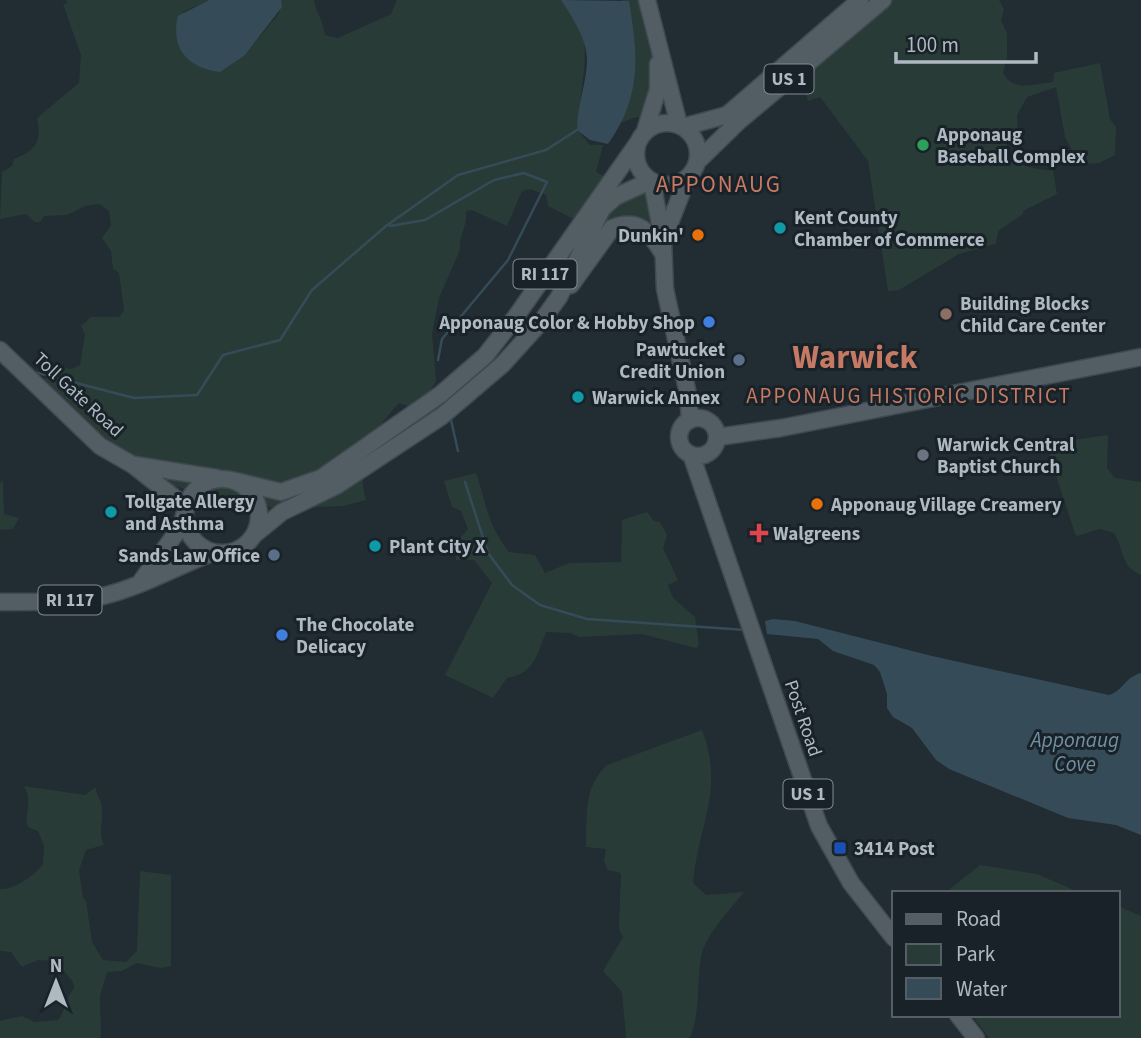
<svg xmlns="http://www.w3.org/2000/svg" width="1141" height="1038" font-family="'Source Sans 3',sans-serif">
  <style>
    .green { fill: #293b36 }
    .water { fill: #364b58 }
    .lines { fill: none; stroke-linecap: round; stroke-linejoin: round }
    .stream { stroke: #364b58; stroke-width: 2.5 }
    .major-casing { stroke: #404950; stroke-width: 19 }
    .major { stroke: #525d64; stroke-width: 16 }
    .leisure-dot { fill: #2e9e5b; stroke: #192228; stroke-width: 2.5 }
    .culture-dot { fill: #0f9aa8; stroke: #192228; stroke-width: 2.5 }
    .food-dot { fill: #e8710a; stroke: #192228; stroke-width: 2.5 }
    .education-dot { fill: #8d6e63; stroke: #192228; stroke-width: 2.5 }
    .shop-dot { fill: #3f7fe0; stroke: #192228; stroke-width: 2.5 }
    .service-dot { fill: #5c6f8a; stroke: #192228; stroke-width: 2.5 }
    .worship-dot { fill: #6b7280; stroke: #192228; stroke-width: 2.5 }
    .health-dot { fill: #e0444e; stroke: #192228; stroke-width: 2.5 }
    .transit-dot { fill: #1a4fb4; stroke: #192228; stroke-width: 2.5 }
    .labels { text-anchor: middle; stroke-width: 6; stroke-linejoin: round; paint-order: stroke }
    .shield { fill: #192228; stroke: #818c93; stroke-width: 2 }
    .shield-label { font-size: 18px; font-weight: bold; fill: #aeb9c1 }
    .poi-label { font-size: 19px; font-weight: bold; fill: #aeb9c1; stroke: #192228; text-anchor: start }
    .street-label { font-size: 19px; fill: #aeb9c1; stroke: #192228 }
    .neighbourhood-label { font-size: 21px; letter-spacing: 2px; fill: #c67a63; stroke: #192228 }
    .water-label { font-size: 21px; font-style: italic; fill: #7190a1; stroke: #192228 }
    .quarter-label { font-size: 23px; letter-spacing: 2px; fill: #c67a63; stroke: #192228 }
    .town-label { font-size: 33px; font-weight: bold; fill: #c67a63; stroke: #192228 }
  </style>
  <rect width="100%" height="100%" fill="#212c33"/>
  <path class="green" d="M66 0H209L183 12 245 55 279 13 281 0H314C316 13 324 22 325 35L338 38 391 14 397 0H562C568 12 579 26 583 39 589 60 578 104 577 129L590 145H603L596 172 623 186 657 195 661 234 641 235 636 243 624 245 548 206 546 195 531 189 522 191 507 226 472 210 466 211C468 226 458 237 460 250L439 298 432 334 436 381 421 406 414 408 399 403C371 435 354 456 366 500L343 506 279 509 164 484 136 472 39 385 56 367 72 369 80 365 85 335 81 326 91 317H119L124 310 119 273 113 269 111 251 102 238 111 225 109 211 99 204 85 206 67 215 44 216 40 222H35L26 214 0 219 2 172 12 166 14 159C36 150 42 142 37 118L79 83 81 55 63 4 67 3Z
    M622 0H648L661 85 662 113 633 118 618 124Z
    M870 0H999L1004 9 1001 21 1007 33V58L1003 73C1013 92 1034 84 1053 82L1054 73 1100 63 1110 119 1116 127 1115 155 1099 163 1087 164 1084 155 1074 154 1065 137 1056 87 1027 97 1017 115 1018 134C982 156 1033 172 1053 170L1057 194 1023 211V214L998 231 996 244 959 254 899 290 888 291 868 161 820 97 808 101 805 90 789 73Z
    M1108 435 1107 468 1115 478 1141 482V575C1120 566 1125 551 1114 533L1099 529 1077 536 1075 534 1046 444Z
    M476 473C487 505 487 524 509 552L535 555 545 573 569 563 621 562 622 520 647 512 654 521 660 522 667 535 663 548 678 580 668 585 673 598 695 617 699 645 696 648 642 634 579 637 571 633 546 632C537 655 534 674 507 678L493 698 445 675 492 583 474 560H456L455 544 468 529 461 511 452 507 444 481Z
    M3 480 4 514 19 518 13 529 0 530V483Z
    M702 730C725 788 698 827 693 883L706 895 744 892C730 910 706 934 701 957 696 986 701 1009 690 1038H626L622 992 603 971 623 937 619 929 621 873 608 870 604 861 606 849 586 847C587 817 583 787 607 765Z
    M24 786 85 795 96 787C96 795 99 796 101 803 105 817 97 831 104 845L86 850 79 870 83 898 86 901 92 942 103 960 126 962 137 951 140 871 171 875V966L160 968 137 963 122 971 107 972 100 996 101 1038H0V1021L22 1016 35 1022 58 1020C66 1010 65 999 74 988L73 982 56 961 38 960 22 967 11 952 0 951V889C12 891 37 874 43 864L44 846 38 831 28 827C23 814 34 803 24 786Z
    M980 865 1037 874 1081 893H945Z
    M1118 906 1141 916V1038H989L972 1015H1118Z"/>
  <path class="water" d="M209 0H281L282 7 245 55 220 72C188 68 170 48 178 16Z
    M561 0 629 1C638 56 642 96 608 144L590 140 577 130C577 104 587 82 587 60 587 39 572 17 561 0Z
    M773 619 795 621 932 656 1109 695C1123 691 1125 677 1141 673V835L1116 825 1068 818 949 769 936 760 912 728 893 717 887 708V694L880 672 874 665 833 651 818 639 767 634 765 621Z"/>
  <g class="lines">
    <path class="stream" d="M390 226 425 220 494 180 524 173 547 182 508 260 442 339 438 360
      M34 372 134 398 197 395 223 355 280 340 312 290 386 226 458 175 546 150 577 130
      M451 420 458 451
      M465 482 488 553 512 585 540 605 587 619 746 630"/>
    <g class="major-casing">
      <path id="major" d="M647 0 679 125
        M636 154a31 31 0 1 1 62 0a31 31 0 1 1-62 0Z
        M683 127 727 115 860 0
        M645 131 658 89V64
        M698 161 738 122 883 0
        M652 182 663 240 665 289 688 394 690 420
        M664 238 687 179
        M571 285 612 228C638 218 649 231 662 252
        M0 350 100 446 133 465 185 506
        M679 437a19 19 0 1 1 38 0a19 19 0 1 1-38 0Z
        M718 437 781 428 1141 357
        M692 457 819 826 851 883 894 938
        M135 465 217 478
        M185 516a37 37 0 1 1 74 0a37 37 0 1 1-74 0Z
        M236 481 281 492 321 478 441 394 485 356 517 315 637 144
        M254 535 282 512 336 486 442 416 503 364 541 322 559 297 602 209 615 197 650 181
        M142 580 182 525 184 515
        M0 602C34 602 70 603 103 596 141 587 177 566 214 552
        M958 1015 976 1038"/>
    </g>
    <use href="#major" class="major"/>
  </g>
  <circle class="leisure-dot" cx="923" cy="145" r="7"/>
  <g class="culture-dot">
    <circle cx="780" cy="228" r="7"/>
    <circle cx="578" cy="397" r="7"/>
    <circle cx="111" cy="512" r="7"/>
    <circle cx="375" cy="546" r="7"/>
  </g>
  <g class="food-dot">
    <circle cx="698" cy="235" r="7"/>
    <circle cx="817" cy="504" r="7"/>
  </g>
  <circle class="education-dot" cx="946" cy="314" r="7"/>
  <g class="shop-dot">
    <circle cx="709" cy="322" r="7"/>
    <circle cx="282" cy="635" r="7"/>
  </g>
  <g class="service-dot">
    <circle cx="739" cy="360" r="7"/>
    <circle cx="274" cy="555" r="7"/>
  </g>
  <circle class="worship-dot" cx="923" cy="455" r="7"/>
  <path class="health-dot" d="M755.5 522.5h7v7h7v7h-7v7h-7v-7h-7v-7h7z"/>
  <rect class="transit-dot" x="833" y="841" width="14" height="14" rx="3.5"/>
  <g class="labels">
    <g class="shield">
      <rect x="764.5" y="64.5" width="49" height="29" rx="5"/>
      <rect x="513.5" y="259.5" width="63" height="29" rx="5"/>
      <rect x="38.5" y="585.5" width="63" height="29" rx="5"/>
      <rect x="783.5" y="779.5" width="49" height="29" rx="5"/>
    </g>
    <g class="shield-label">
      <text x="789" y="85">US 1</text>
      <text x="545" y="280">RI 117</text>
      <text x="70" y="606">RI 117</text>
      <text x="808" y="800">US 1</text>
    </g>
    <g class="poi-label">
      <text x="937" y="141">Apponaug<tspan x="937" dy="22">Baseball Complex</tspan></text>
      <text x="794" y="224">Kent County<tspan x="794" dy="22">Chamber of Commerce</tspan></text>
      <text x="684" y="242" text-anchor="end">Dunkin'</text>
      <text x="960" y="310">Building Blocks<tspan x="960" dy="22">Child Care Center</tspan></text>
      <text x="695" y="329" text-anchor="end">Apponaug Color &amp; Hobby Shop</text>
      <text x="725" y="356" text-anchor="end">Pawtucket<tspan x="725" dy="22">Credit Union</tspan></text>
      <text x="592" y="404">Warwick Annex</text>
      <text x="937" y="451">Warwick Central<tspan x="937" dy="22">Baptist Church</tspan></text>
      <text x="125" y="508">Tollgate Allergy<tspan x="125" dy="22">and Asthma</tspan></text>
      <text x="831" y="511">Apponaug Village Creamery</text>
      <text x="773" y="540">Walgreens</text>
      <text x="389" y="553">Plant City X</text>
      <text x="260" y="562" text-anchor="end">Sands Law Office</text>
      <text x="296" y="631">The Chocolate<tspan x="296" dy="22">Delicacy</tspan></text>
      <text x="854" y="855">3414 Post</text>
    </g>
    <g class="street-label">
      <text transform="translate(79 394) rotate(43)" y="7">Toll Gate Road</text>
      <text transform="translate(804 718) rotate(71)" y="7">Post Road</text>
    </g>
    <g class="neighbourhood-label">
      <text x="909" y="403">APPONAUG HISTORIC DISTRICT</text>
    </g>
    <g class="water-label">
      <text x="1075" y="747">Apponaug<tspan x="1075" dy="24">Cove</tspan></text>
    </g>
    <g class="quarter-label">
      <text x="719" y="192">APPONAUG</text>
    </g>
    <g class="town-label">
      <text x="855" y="368">Warwick</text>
    </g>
  </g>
  <rect x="892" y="891" width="228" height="126" fill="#192228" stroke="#555e65" stroke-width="2"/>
  <rect x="906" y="914" width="35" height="10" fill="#525d64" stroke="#555e65" stroke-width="2"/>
  <text x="956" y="926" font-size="21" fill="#aeb9c1">Road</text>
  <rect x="906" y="944" width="35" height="21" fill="#293b36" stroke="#555e65" stroke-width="2"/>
  <text x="956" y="961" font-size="21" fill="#aeb9c1">Park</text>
  <rect x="906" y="978" width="35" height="21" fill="#364b58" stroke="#555e65" stroke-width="2"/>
  <text x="956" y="996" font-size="21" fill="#aeb9c1">Water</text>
  <g transform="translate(56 982)" stroke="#192228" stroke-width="5" paint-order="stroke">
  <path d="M0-5L12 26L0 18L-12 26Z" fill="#aeb9c1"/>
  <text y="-10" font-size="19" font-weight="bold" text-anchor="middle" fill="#aeb9c1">N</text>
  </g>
  <path d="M896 52v10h140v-10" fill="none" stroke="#aeb9c1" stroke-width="3.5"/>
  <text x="906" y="52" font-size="21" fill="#aeb9c1" stroke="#192228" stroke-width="5" paint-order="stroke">100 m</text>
</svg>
